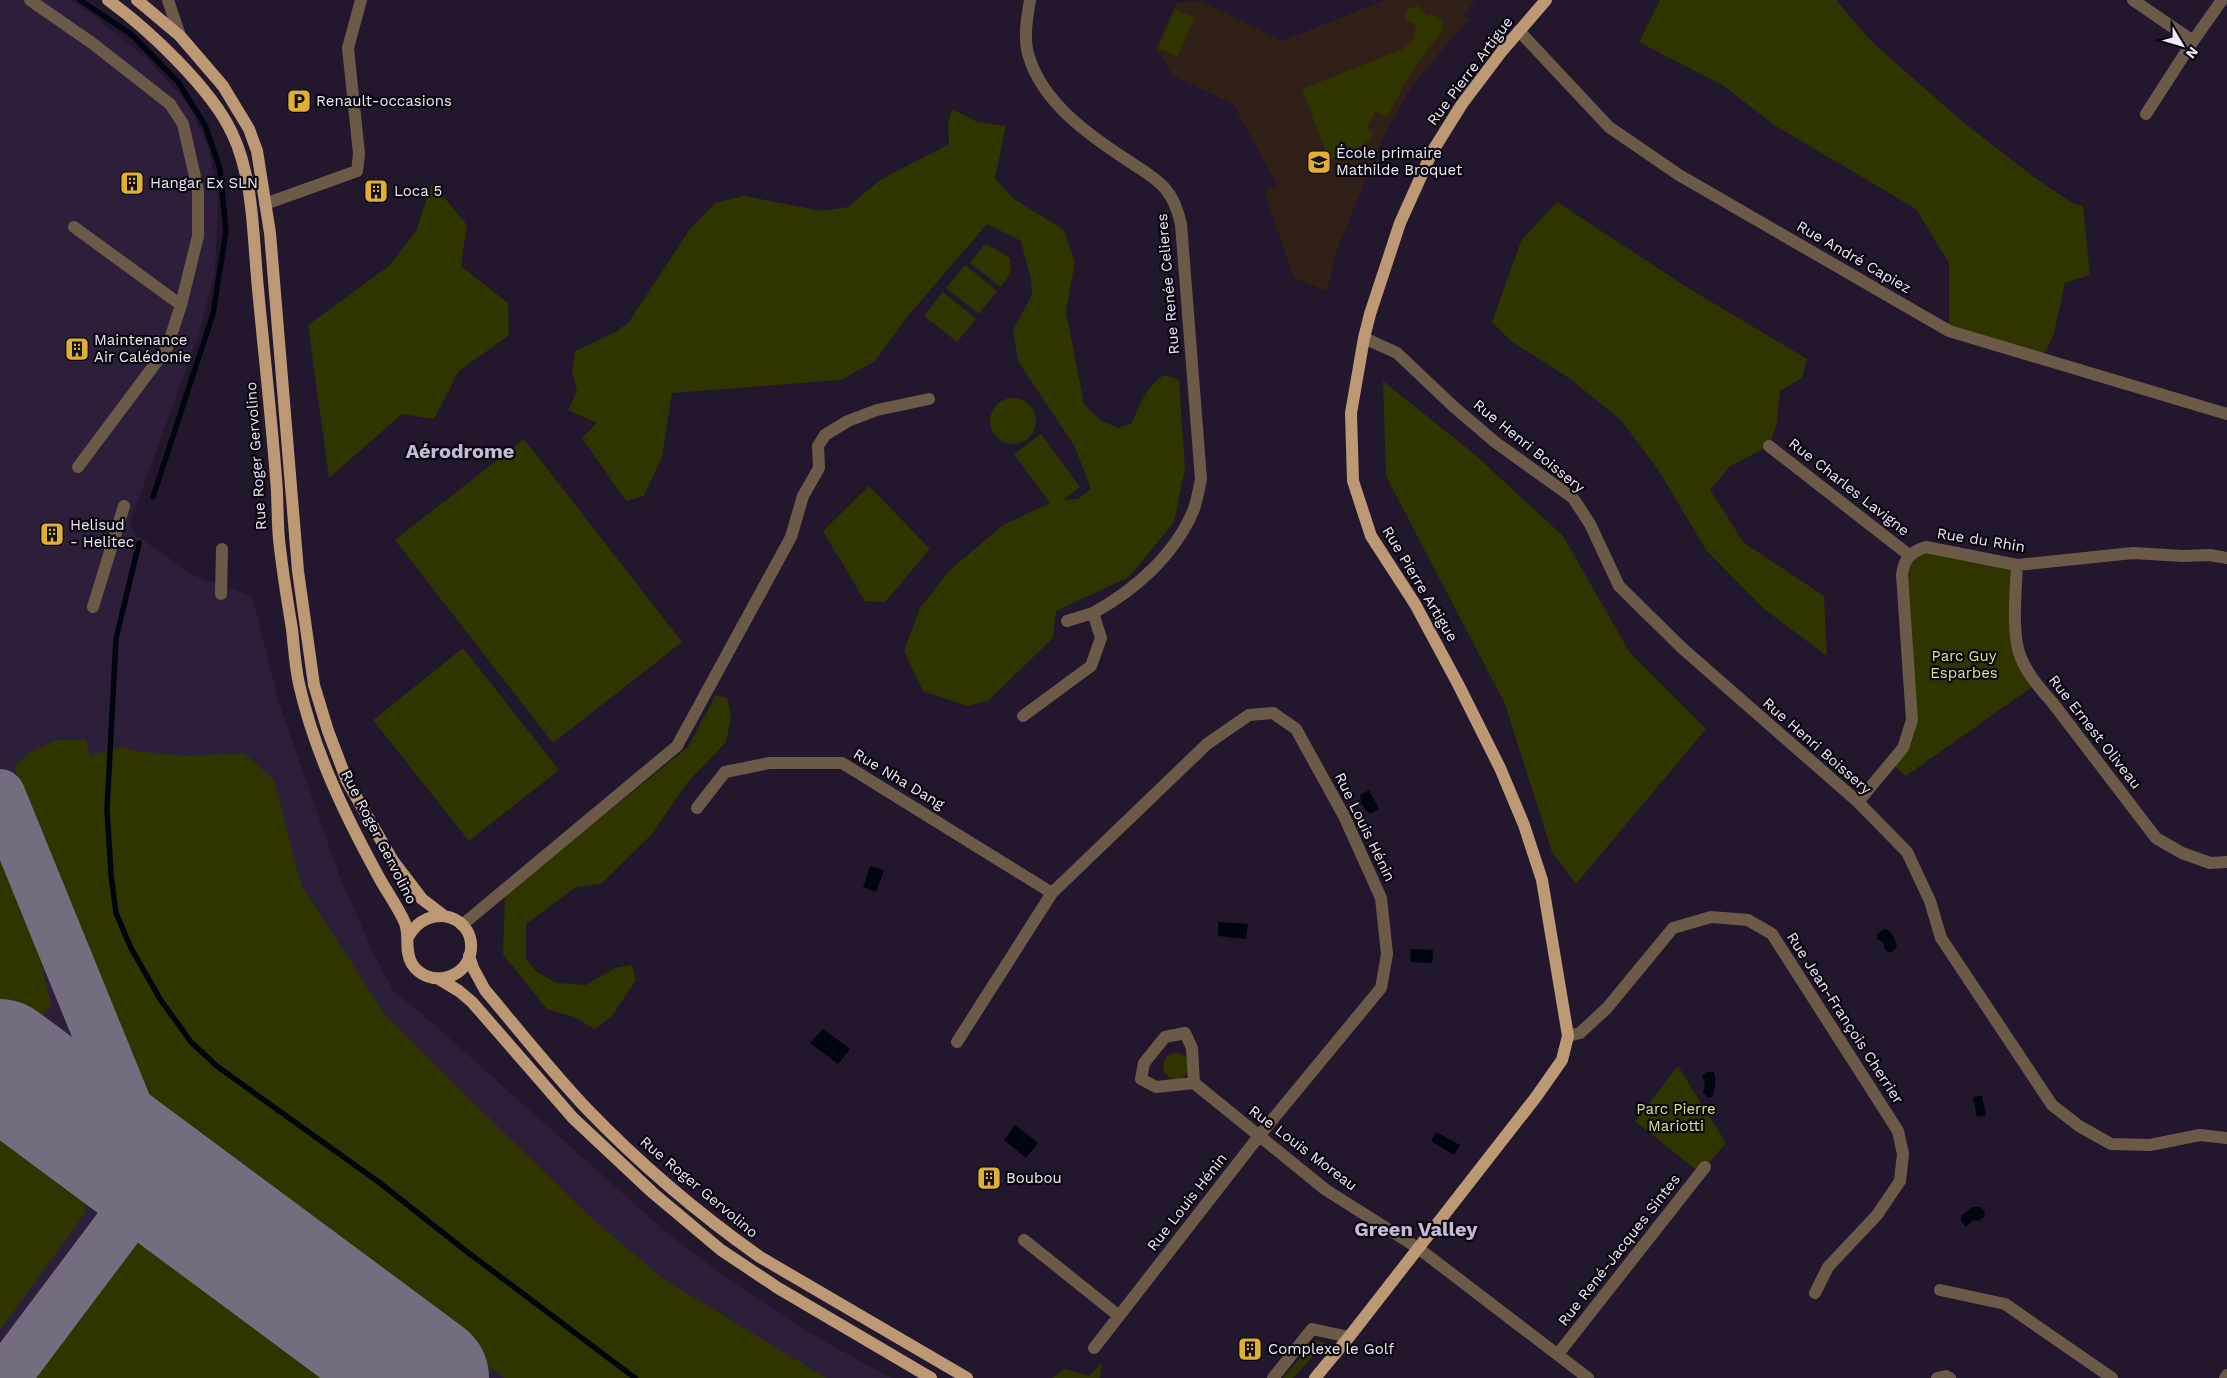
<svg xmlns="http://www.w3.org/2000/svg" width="2227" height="1378" font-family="'Work Sans',sans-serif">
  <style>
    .built { fill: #2d1f3a }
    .education { fill: #302018 }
    .green { fill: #303500 }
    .water { fill: #00060f }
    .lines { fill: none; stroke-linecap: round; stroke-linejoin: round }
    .stream { stroke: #00060f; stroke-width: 5.5 }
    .taxiway { stroke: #756c80; stroke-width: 50 }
    .runway { stroke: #756c80; stroke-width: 126 }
    .minor { stroke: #6c5a49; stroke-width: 12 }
    .major { stroke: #bc9874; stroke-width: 12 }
    .labels { text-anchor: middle; stroke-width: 4.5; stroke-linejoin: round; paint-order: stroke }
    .street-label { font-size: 15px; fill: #f0e9f9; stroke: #09060e }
    .poi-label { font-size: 15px; fill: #f0e9f9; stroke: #09060e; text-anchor: start }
    .park-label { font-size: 15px; fill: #d8e38f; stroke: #09060e }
    .district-label { font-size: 20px; font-weight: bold; fill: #c7b9d7; stroke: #09060e }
  </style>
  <rect width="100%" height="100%" fill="#22172d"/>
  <path class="built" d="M0 0H70L90 13 146 58 178 92 191 109 209 149 218 201 215 272 198 337 130 522 134 534 195 576 252 596 279 703 339 875 372 950 394 992 421 1013 666 1232 712 1267 808 1332 891 1378H0Z"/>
  <path class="education" d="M1385 0H1475L1464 15 1470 20 1441 51 1412 87 1383 138 1336 252 1327 291 1294 278 1264 192 1277 185 1233 104 1173 76 1156 48 1176 3 1201 1 1282 41Z"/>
  <path class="green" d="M1660 0H1836L1872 42 1963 122 2031 175 2072 203 2083 206 2090 275 2065 283 2053 337 2041 358 1949 331V263L1916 209 1774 125 1724 86 1639 42Z
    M1418 6 1427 16 1432 14 1441 19 1444 28 1408 77 1387 117 1376 111 1366 128 1374 133C1364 150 1347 154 1329 160L1302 89 1403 49 1413 39 1416 28 1412 22H1405V10Z
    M1175 9 1195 18 1177 57 1158 48Z
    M952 109 977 122 1006 126 995 178 1014 199 1064 230 1075 262 1066 312 1084 404 1100 420 1118 428 1132 423C1139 405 1147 386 1164 375L1179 380 1185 469 1174 522 1129 577 1056 611 1053 638 988 701 967 706 923 691 904 651 920 608 950 570 1003 525 1050 503 1014 454 1041 434 1080 487 1063 500 1078 499 1091 489 1075 447 1018 361 1013 330 1032 295 1031 280 1021 241 987 224 907 317 875 361 841 380 672 393 662 457 644 496 626 501 582 438 597 423 568 410 577 391 572 371 575 351 616 332 629 322 690 229 715 203 744 196 822 211 848 207 880 180 949 144 948 124Z
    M432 183 467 225 461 266 508 303 509 335 459 371 434 419 402 414 329 478 308 325 389 266 416 231Z
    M1557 202 1688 288 1807 359 1802 378 1780 391 1777 423 1769 446 1730 466 1710 490 1744 543 1824 596 1827 656 1764 609 1706 550 1659 471 1621 420 1569 378 1511 341 1492 322 1521 241Z
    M987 244 1010 258 1011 272 1001 287 970 263 983 246Z
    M965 265 997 291 979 314 946 288Z
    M943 292 976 319 957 342 924 316Z
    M1383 381 1473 453 1563 536 1630 653 1706 729 1576 884 1552 852 1505 704 1386 476Z
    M990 421a23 23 0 1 1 46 0a23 23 0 1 1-46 0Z
    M524 439 682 642 553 743 395 540Z
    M869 486 930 549 885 602 865 601 823 531Z
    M1916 550 2017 565 2015 626 2036 684 1906 776 1891 763 1908 734 1902 575Z
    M463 648 559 770 469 841 373 720Z
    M716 695 727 698 731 718 726 742 687 783 652 834 601 884 576 887 526 924V959L537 972 557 983 586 985 615 968 632 965 636 980 612 1016 595 1029 574 1017 547 1009 503 954 505 895 688 747Z
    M57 740H86L90 756 121 747 143 752 187 756 244 753 274 780 301 885 386 1016 592 1219 665 1280 826 1378H504L142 1106 113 1046 39 833 14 766 32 751Z
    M0 846 41 962 51 1005 33 1029 16 1025 0 1013Z
    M1163 1066a13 13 0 1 1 26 0a13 13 0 1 1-26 0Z
    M1678 1066 1726 1143 1700 1173 1635 1121Z
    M0 1118 66 1166 87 1197 85 1213 0 1330Z
    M141 1238 166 1239 353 1378H35L33 1364 119 1247Z
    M1316 1340 1325 1343 1293 1378H1283Z
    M1102 1363 1100 1378H1052L1065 1369 1089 1376Z"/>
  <path class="water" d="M1369 790 1379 809 1370 814C1364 810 1361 803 1360 795Z
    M870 866 884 870 876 892 863 887Z
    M1218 922 1248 924 1246 939 1218 936Z
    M1884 929C1893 931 1894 938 1897 946L1892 952H1888L1885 950 1883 942 1877 939V934Z
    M1411 949 1433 950 1432 963 1410 962Z
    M823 1029 850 1049 838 1064 810 1043Z
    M1707 1072H1714C1717 1080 1715 1089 1712 1097L1708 1098 1703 1092 1705 1085 1702 1076Z
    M1982 1096 1986 1115 1977 1117 1973 1097Z
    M1015 1125 1038 1143 1026 1158 1004 1140Z
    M1436 1132 1460 1145 1454 1155 1431 1141Z
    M1972 1207H1981L1985 1212 1984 1217 1978 1221 1973 1220 1966 1227 1961 1221V1216Z"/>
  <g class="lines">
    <path class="stream" d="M80 0 132 35 178 82 205 125 220 169 226 231 213 314 153 497
      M139 543 116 639 107 809 111 874 116 913 131 948 160 999 191 1042 218 1067 380 1183 466 1251 635 1378"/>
    <path class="taxiway" d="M0 794 156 1177 5 1378"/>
    <path class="runway" d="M0 1062 426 1378"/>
    <path class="minor" d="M30 0 92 43 170 104 183 124 198 190V236L181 305 167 348 78 467
      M168 0 180 36
      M2133 0 2193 41
      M1519 31 1609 127 1679 175 1949 331 2227 414
      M2146 114 2193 41 2222 0
      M265 204 357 171 359 154 348 48 361 0
      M74 227 181 305
      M1364 338 1397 353 1454 407 1495 442 1573 498 1590 524 1619 586 1682 648 1858 802 1907 852 1930 901 1941 938 2052 1105 2079 1126 2111 1144 2150 1145 2200 1135 2227 1138
      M1769 446 1909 555
      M2017 565C2016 590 2011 635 2021 658 2028 675 2040 689 2052 702L2156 838 2182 853 2210 863 2227 862
      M221 594 222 549
      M93 607 124 506
      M1067 621 1093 613
      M1023 716 1091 666 1101 638 1093 613C1135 590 1175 555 1194 509 1197 500 1199 489 1201 479L1181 224C1172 184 1155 179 1124 158 1086 133 1043 102 1029 57 1023 39 1027 18 1030 0
      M1858 802 1903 748 1912 720 1902 575C1904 559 1910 552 1926 547L2017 565 2133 553 2183 556 2210 555 2227 558
      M697 808 725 772 769 763H842L1052 893
      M462 925 677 746 791 537 803 496 819 468 818 446 825 435 848 421 877 410 929 399
      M1568 1036 1580 1033 1607 1008 1673 928 1711 917 1748 920 1772 934 1898 1131 1903 1154 1900 1181 1877 1215 1828 1267 1815 1293
      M957 1042 1052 893 1207 744 1249 715 1273 713 1296 729 1344 816 1381 898 1387 954 1381 988 1259 1136 1119 1316 1024 1240
      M1194 1083 1192 1048 1185 1033 1165 1037 1144 1063 1141 1079 1156 1087 1194 1083 1326 1190 1418 1248 1588 1378
      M1940 1290 2005 1304 2112 1378
      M1094 1348 1119 1316
      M1558 1354 1705 1167
      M1273 1378 1312 1329 1349 1337
      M1937 1378 1946 1376 1950 1378
      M2225 1378 2227 1375"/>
    <path class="major" d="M108 0C148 29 211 88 232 133 254 178 253 240 258 289 264 352 271 415 276 478 278 498 277 518 279 539 282 569 287 599 292 629 294 647 295 666 299 684 314 750 343 811 375 870 384 888 397 905 405 923 410 937 404 951 412 964 427 987 463 981 470 955 479 917 429 899 408 937
      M137 0 180 36 223 86 249 129 257 151 270 233 298 571 314 685 328 731 347 781 393 861 422 899 443 915
      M469 956 473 968 485 990C518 1029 551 1071 587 1109 639 1163 699 1214 760 1257L967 1378
      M439 979 459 991 472 1002 573 1118 653 1193 721 1250 778 1288 931 1378
      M1315 1378 1349 1337 1536 1097 1562 1060 1568 1036 1542 880 1524 825 1500 768 1458 684 1415 604 1371 536 1353 481 1351 413 1364 338 1370 314 1400 223 1432 152 1462 104 1502 51 1546 0"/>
  </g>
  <defs>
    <g id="parking-square" transform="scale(1.25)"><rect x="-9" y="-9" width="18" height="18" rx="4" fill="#dfb033" stroke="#09060e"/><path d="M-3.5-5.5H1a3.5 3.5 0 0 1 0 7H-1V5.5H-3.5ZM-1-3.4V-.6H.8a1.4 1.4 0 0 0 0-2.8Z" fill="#111"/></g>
    <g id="school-square" transform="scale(1.25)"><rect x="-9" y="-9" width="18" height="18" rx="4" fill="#dfb033" stroke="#09060e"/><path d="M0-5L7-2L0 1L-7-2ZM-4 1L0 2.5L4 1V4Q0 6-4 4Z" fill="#111"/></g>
    <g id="building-square" transform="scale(1.25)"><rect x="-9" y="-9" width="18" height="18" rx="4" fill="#dfb033" stroke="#09060e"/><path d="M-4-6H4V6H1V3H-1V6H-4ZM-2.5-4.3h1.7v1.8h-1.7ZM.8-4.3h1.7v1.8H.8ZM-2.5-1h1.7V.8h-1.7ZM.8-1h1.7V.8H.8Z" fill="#111"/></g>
  </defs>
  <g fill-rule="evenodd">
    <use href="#parking-square" x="299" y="101"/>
    <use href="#school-square" x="1319" y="162"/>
    <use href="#building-square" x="132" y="183"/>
    <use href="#building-square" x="376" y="191"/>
    <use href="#building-square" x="77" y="349"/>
    <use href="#building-square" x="52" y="534"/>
    <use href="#building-square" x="989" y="1178"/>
    <use href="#building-square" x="1250" y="1349"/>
  </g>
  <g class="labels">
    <g class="street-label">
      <text transform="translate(1470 71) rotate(-53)" y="5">Rue Pierre Artigue</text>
      <text transform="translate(1854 257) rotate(30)" y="5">Rue André Capiez</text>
      <text transform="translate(1168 284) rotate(-95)" y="5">Rue Renée Celieres</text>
      <text transform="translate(1529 446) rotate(39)" y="5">Rue Henri Boissery</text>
      <text transform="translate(256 456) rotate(-94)" y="5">Rue Roger Gervolino</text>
      <text transform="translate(1849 487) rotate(38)" y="5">Rue Charles Lavigne</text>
      <text transform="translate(1981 540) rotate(9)" y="5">Rue du Rhin</text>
      <text transform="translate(1420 584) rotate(59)" y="5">Rue Pierre Artigue</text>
      <text transform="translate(2095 732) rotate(52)" y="5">Rue Ernest Oliveau</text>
      <text transform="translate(1817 746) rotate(41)" y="5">Rue Henri Boissery</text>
      <text transform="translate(899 779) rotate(31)" y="5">Rue Nha Dang</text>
      <text transform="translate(1365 827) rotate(64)" y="5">Rue Louis Hénin</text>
      <text transform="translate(379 837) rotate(63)" y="5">Rue Roger Gervolino</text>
      <text transform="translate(1845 1018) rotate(57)" y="5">Rue Jean-François Cherrier</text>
      <text transform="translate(1303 1148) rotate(37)" y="5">Rue Louis Moreau</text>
      <text transform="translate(699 1187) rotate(40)" y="5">Rue Roger Gervolino</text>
      <text transform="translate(1187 1202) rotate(-52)" y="5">Rue Louis Hénin</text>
      <text transform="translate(1619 1250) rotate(-52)" y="5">Rue René-Jacques Sintes</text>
    </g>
    <g class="poi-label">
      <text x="316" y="106">Renault-occasions</text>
      <text x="1336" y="158">École primaire<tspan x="1336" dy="17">Mathilde Broquet</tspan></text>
      <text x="150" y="188">Hangar Ex SLN</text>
      <text x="394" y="196">Loca 5</text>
      <text x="94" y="345">Maintenance<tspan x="94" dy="17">Air Calédonie</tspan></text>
      <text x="70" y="530">Helisud<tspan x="70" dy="17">- Helitec</tspan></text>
      <text x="1006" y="1183">Boubou</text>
      <text x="1268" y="1354">Complexe le Golf</text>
    </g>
    <g class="park-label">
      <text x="1964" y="661">Parc Guy<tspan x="1964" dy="17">Esparbes</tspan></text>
      <text x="1676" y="1114">Parc Pierre<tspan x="1676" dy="17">Mariotti</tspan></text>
    </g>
    <g class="district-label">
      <text x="460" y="458">Aérodrome</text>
      <text x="1416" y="1236">Green Valley</text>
    </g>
  </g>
  <g transform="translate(2182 45) rotate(128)" stroke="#09060e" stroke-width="4" paint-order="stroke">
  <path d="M0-4L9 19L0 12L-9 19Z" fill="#f0e9f9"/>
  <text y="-8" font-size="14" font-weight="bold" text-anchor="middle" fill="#f0e9f9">N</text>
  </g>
</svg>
